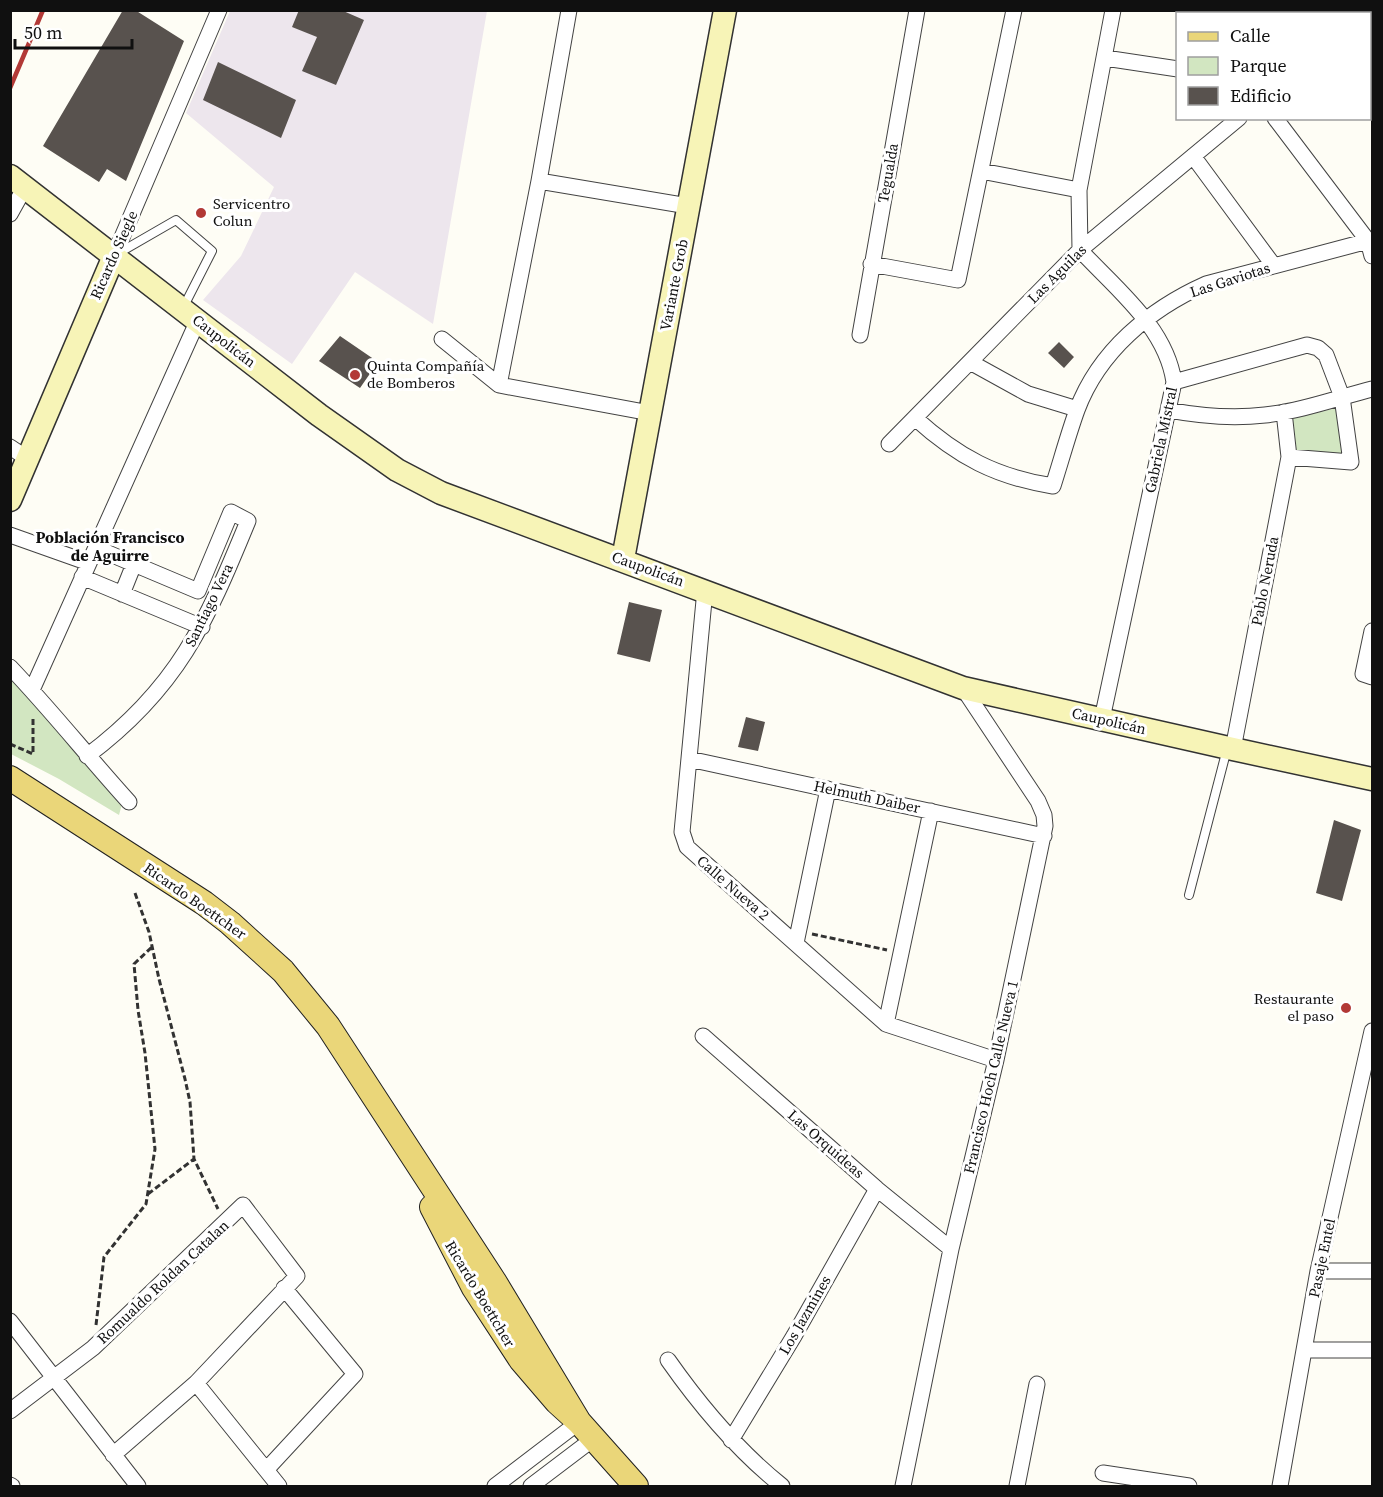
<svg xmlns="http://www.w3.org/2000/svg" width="1383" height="1497" font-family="'Source Serif 4',serif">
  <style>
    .industrial { fill: #ede6ed }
    .green { fill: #d2e6c1 }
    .building { fill: #58524e }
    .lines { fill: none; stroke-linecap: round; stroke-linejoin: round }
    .lane-casing { stroke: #434343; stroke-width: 10 }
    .street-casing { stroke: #434343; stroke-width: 17 }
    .secondary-casing { stroke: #323232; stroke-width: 25 }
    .primary-casing { stroke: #212121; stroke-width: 26 }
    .path { stroke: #323232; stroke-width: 3; stroke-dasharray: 6 3; stroke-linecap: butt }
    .lane { stroke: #fff; stroke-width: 8 }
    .street { stroke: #fff; stroke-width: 15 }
    .secondary { stroke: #f7f4b7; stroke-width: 22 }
    .primary { stroke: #ead679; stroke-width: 24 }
    .rail { stroke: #b23936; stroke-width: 4.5 }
    .poi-dot { fill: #b23936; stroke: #fff; stroke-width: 2 }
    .labels { text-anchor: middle; stroke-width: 6; stroke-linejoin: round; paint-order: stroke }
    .street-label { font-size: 15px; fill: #101010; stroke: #fff }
    .poi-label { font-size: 15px; fill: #101010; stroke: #fff; text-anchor: start }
    .neighbourhood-label { font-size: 16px; font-weight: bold; fill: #101010; stroke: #fff }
  </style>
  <rect width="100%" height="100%" fill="#fefdf5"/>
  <path class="industrial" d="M230 11H487L433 324 355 272 292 364 203 300 241 256 274 187 186 113Z"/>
  <path class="green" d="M1341 407 1346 458 1293 452 1290 419Z
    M10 676 122 804 119 815 59 779 11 754Z"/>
  <path class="building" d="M123 10H135L184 41 126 181 107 169 99 182 43 146Z
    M299 10H341L364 20 336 85 302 71 317 37 292 27Z
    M218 62 296 100 281 138 203 100Z
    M340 336 378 362 360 388 319 361Z
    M1059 342 1074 357 1064 368 1048 353Z
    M629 602 662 610 650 662 617 654Z
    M746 717 765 722 758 751 738 747Z
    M1334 820 1361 830 1342 901 1316 893Z"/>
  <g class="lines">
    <g class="lane-casing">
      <path id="lane" d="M117 254 176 220 212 251 183 308
        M1189 895 1227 749"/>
    </g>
    <g class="street-casing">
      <path id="street" d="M1207 14 1208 10
        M1105 58 1178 69
        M1275 118 1368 241 1372 256
        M1193 156 1274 266
        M981 171 1079 190
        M539 181 688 206
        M10 214 25 187
        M114 256 219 10
        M871 264 958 280 1014 10
        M860 335 917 10
        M442 339 499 385 650 413
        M970 362 1028 394 1077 409
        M1174 382 1307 345 1318 348 1326 355 1342 397 1351 462 1289 457
        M499 385 539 181 569 10
        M1168 410C1200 416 1232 419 1265 415 1301 411 1337 398 1372 389
        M915 418C958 457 996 477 1053 486 1061 461 1068 435 1077 410 1099 351 1150 309 1206 284L1368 241
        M889 444 1080 250 1239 118
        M10 447 28 459
        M10 535 89 563
        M82 577 202 627
        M705 590 682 832 687 847 886 1024 996 1060
        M122 594 134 564
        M1372 631 1363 674 1372 677
        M10 667C52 711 89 758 129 802
        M32 690 198 320
        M1102 719 1174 382C1166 327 1116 289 1080 250L1079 190 1113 10
        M1233 749 1289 457 1284 412
        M87 756C178 688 206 623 248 521L231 512 198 591 96 548
        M689 759 1044 836
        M796 943 828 789
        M886 1024 931 811
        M703 1036 877 1189 951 1249
        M1318 1271H1372
        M10 1321 138 1486
        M1304 1350H1372
        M668 1360C701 1407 737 1450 782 1486
        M196 1383 279 1486
        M10 1411 93 1348 243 1205 297 1276 196 1383 113 1455
        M731 1440 794 1336 877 1189
        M266 1470 355 1374 284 1288
        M1103 1473 1189 1486
        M10 1485 12 1486
        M495 1486 579 1422
        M531 1486 593 1439
        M903 1486 951 1249 996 1060 1045 826 1044 815 1038 801 963 688
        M1017 1486 1037 1384
        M1280 1486 1318 1271 1372 1031"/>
    </g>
    <g class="secondary-casing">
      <path id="secondary" d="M10 176 319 415 397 470 441 493 963 688 1233 749 1372 779
        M10 500 114 256
        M623 559 725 10"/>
    </g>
    <g class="primary-casing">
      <path id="primary" d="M10 778 204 903 230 923 283 971 328 1026 494 1281 579 1422
        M432 1207 474 1288 521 1360 557 1402 579 1422 636 1486"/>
    </g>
    <path class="path" d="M10 744 33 754V716
      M135 893 149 932 159 979 185 1079 190 1102 194 1159 218 1209
      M812 934 887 950
      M148 1194 194 1159
      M96 1325 104 1257 146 1204 155 1149 145 1053 138 1010 134 964 152 947"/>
    <use href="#lane" class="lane"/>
    <use href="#street" class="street"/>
    <use href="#secondary" class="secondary"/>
    <use href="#primary" class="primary"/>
    <path class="rail" d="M10 88 43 10"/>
  </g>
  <g class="poi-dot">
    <circle cx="201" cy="213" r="6"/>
    <circle cx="355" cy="375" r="6"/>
    <circle cx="1346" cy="1008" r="6"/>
  </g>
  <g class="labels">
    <g class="street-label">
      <text transform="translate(888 173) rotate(-80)" y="5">Tegualda</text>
      <text transform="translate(114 255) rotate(-66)" y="5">Ricardo Siegle</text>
      <text transform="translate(1057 274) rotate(-45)" y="5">Las Aguilas</text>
      <text transform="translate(1230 280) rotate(-18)" y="5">Las Gaviotas</text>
      <text transform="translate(674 285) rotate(-79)" y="5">Variante Grob</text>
      <text transform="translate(224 341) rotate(38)" y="5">Caupolicán</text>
      <text transform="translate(1161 440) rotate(-78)" y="5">Gabriela Mistral</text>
      <text transform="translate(648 569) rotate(20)" y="5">Caupolicán</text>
      <text transform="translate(1265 581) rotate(-79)" y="5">Pablo Neruda</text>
      <text transform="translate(209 605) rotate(-64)" y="5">Santiago Vera</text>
      <text transform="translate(1109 721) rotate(13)" y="5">Caupolicán</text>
      <text transform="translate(867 797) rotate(12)" y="5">Helmuth Daiber</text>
      <text transform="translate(733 888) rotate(41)" y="5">Calle Nueva 2</text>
      <text transform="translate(195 901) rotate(35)" y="5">Ricardo Boettcher</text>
      <text transform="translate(991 1077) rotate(-77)" y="5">Francisco Hoch Calle Nueva 1</text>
      <text transform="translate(826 1144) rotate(41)" y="5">Las Orquideas</text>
      <text transform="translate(1322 1258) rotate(-78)" y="5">Pasaje Entel</text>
      <text transform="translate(163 1282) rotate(-43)" y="5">Romualdo Roldan Catalan</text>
      <text transform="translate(480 1294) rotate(59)" y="5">Ricardo Boettcher</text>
      <text transform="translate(805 1315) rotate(-60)" y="5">Los Jazmines</text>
    </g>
    <g class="poi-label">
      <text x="213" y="209">Servicentro<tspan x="213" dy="17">Colun</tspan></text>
      <text x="367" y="371">Quinta Compañía<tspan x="367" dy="17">de Bomberos</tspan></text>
      <text x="1334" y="1004" text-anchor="end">Restaurante<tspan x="1334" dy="17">el paso</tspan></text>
    </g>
    <g class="neighbourhood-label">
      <text x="110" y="543">Población Francisco<tspan x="110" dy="18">de Aguirre</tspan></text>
    </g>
  </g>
  <rect width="1383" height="1497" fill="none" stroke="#101010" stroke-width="24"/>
  <rect x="1176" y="12" width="195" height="108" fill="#ffffff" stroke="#9f9f9f" stroke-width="1.5"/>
  <rect x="1188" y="32" width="30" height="9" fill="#ead679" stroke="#9f9f9f" stroke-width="1.5"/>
  <text x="1230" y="42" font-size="18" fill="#101010">Calle</text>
  <rect x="1188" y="57" width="30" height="18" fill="#d2e6c1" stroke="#9f9f9f" stroke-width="1.5"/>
  <text x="1230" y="72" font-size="18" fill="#101010">Parque</text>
  <rect x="1188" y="87" width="30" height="18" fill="#58524e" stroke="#9f9f9f" stroke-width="1.5"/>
  <text x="1230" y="102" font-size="18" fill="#101010">Edificio</text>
  <path d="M15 39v9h117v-9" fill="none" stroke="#101010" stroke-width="3"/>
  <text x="24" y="39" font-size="18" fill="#101010" stroke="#ffffff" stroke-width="4.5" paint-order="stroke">50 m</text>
</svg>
